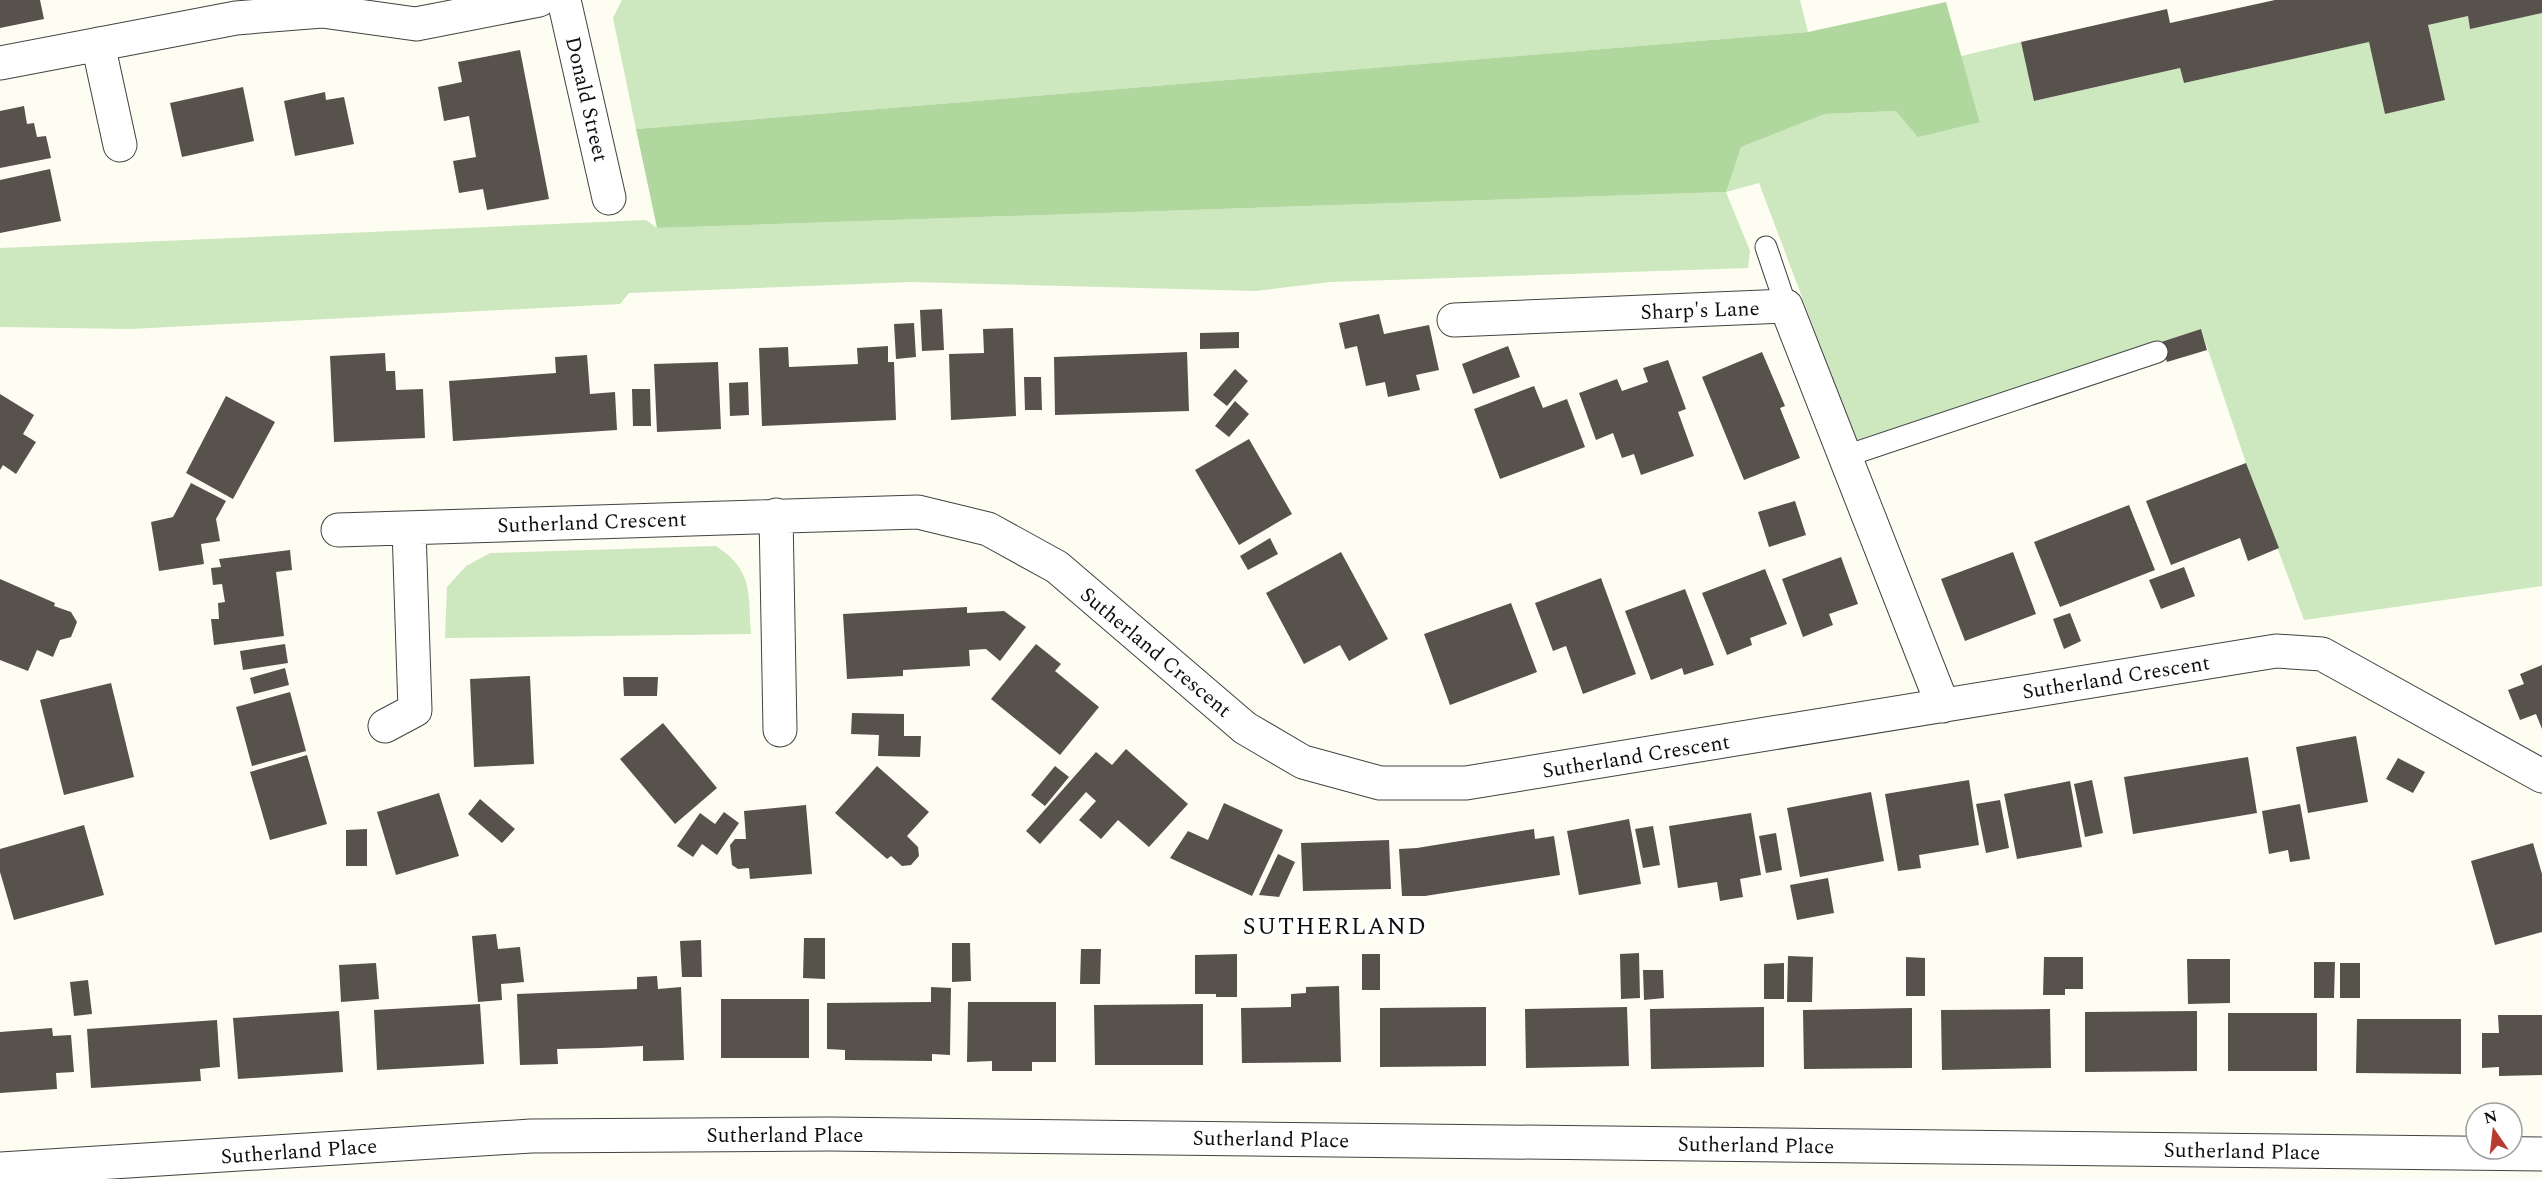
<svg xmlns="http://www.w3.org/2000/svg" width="2542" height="1179" font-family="Spectral,serif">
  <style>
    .green { fill: #cde7be }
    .forest { fill: #b0d79e }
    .building { fill: #57524c }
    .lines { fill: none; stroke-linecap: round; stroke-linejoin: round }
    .lane-casing { stroke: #424242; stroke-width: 23 }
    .street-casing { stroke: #424242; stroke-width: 35 }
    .lane { stroke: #fff; stroke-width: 21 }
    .street { stroke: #fff; stroke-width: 33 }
    .labels { text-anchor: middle; stroke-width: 6; stroke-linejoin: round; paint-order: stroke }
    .street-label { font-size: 21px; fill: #0f0f0f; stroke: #fff }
    .quarter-label { font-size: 24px; letter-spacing: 1.5px; fill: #0f0f0f; stroke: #fff }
  </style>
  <rect width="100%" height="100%" fill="#fefdf2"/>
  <path class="green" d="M622 0H1800L1808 32 636 129 613 18Z
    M2542 13V586L2304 620 2246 463 2201 329 1856 440 1759 183 1726 192 1750 251 1748 268 1330 282 1256 291 911 282 629 293 620 304 131 329 0 327V248L646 220 657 228 1725 192 1741 147 1825 114 1896 111 1980 121 1961 56 2021 42 2035 101 2180 68 2184 83 2369 42 2385 114 2445 100 2428 25 2468 16 2470 28Z
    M716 546C754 571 748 593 751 634L445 638 447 587 466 566 490 553Z"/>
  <path class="forest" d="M1946 2 1980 122 1918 137 1896 111 1825 114 1741 147 1726 192 657 228 636 129 1808 32Z"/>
  <path class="building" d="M0 0H40L44 19 0 28Z
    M2275 0H2542V13L2470 29 2468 16 2428 25 2445 100 2385 114 2369 42 2184 83 2180 68 2034 101 2021 42 2167 9 2170 23Z
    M520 50 549 199 487 210 483 189 459 193 453 161 476 157 469 116 444 121 438 87 462 82 458 62Z
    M243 87 254 141 182 157 170 103Z
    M325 92 326 100 344 97 354 144 295 156 284 101Z
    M24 106 27 124 34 123 37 137 46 136 51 158 0 168V111Z
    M50 169 61 221 0 233V180Z
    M942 309 944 350 922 351 920 310Z
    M1379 314 1384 334 1429 325 1439 370 1416 375 1420 390 1388 397 1385 382 1366 386 1357 346 1345 349 1339 323Z
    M914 323 916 357 896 359 894 324Z
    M1013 328 1016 416 951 420 949 354 984 353 983 329Z
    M2201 329 2207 350 2167 362 2161 342Z
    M1239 332V348L1200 349V333Z
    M888 346V362H894L896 420 762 426 759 348 788 347 789 367 858 364 857 348Z
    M1508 346 1520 377 1473 394 1462 364Z
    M1187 352 1189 411 1055 415 1054 357Z
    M1762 352 1785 406 1780 408 1800 458 1744 480 1702 377Z
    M385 353 386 371H395L396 390 423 389 425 438 334 442 330 356Z
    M587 355 590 394 615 392 617 430 453 441 449 381 556 373 555 357Z
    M1668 360 1686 409 1678 412 1694 456 1641 475 1634 454 1622 458 1613 433 1596 440 1579 393 1617 379 1622 391 1648 382 1643 368Z
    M718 362 721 429 657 432 654 364Z
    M1235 369 1248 381 1227 406 1213 395Z
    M1024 377H1041L1042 410H1025Z
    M748 382 749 415 730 416 729 383Z
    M1534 386 1543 408 1567 399 1585 447 1500 479 1474 409Z
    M632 389H650L651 426H633Z
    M0 394 34 415 23 434 36 442 16 474 3 465 0 470Z
    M226 396 275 422 233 499 186 473Z
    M1235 401 1249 414 1229 437 1215 426Z
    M1249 439 1292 514 1239 545 1195 470Z
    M2246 463 2279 548 2248 561 2240 538 2171 565 2146 501Z
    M191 483 226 501 216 519 220 541 201 544 204 564 159 571 151 522 173 517Z
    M1795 501 1806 535 1769 547 1758 512Z
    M2129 505 2155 570 2060 607 2034 542Z
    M1270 538 1278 554 1248 570 1240 556Z
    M290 550 292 570 276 572 284 636 214 645 211 619H219L218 603 225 602 222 584 213 585 211 568 221 567 219 559Z
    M1341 552 1388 639 1349 661 1340 645 1304 664 1266 593Z
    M2013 552 2036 614 1965 641 1941 579Z
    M1841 557 1858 604 1829 614 1833 625 1803 637 1782 579Z
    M2184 567 2195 596 2161 609 2149 580Z
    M1765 569 1787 624 1750 638 1752 645 1727 655 1702 593Z
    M1601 578 1636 674 1583 694 1566 646 1553 651 1535 603Z
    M0 579 55 603 54 606 71 612 77 622 71 637 60 640 53 657 37 650 28 671 0 660Z
    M1685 589 1714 665 1684 675 1682 668 1651 680 1625 611Z
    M1511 603 1537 672 1450 705 1424 634Z
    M967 607V613L1004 611 1026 627 1000 661 986 649 969 650 970 666 903 670V676L847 679 843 614Z
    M2070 613 2081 641 2064 649 2053 619Z
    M285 644 288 663 243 670 240 651Z
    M1036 644 1061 664 1055 671 1099 707 1060 755 991 699Z
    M2542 665V729L2536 714 2520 720 2508 690 2524 684 2520 674Z
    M285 668 289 685 254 694 250 678Z
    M530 676 534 764 474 767 470 679Z
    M623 677H658L657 696H624Z
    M111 683 134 777 64 795 40 700Z
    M290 692 306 751 252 766 236 707Z
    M852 713 904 714V736H921L920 757 878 756 879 735 851 734Z
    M663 723 717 788 675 824 620 759Z
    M2356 736 2368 802 2308 813 2296 747Z
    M1126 749 1188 804 1149 847 1118 820 1101 839 1079 820 1096 801 1086 792 1040 844 1026 831 1096 752 1112 765Z
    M307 755 327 824 270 840 250 772Z
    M2248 757 2257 813 2133 834 2124 777Z
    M2398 758 2425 772 2413 793 2386 779Z
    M877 766 929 812 907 836 918 847 919 856 911 865 902 866 891 856 887 859 835 813Z
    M1055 766 1069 777 1045 806 1031 795Z
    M1969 780 1979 845 1919 855 1921 868 1898 871 1885 794Z
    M2092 780 2103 833 2085 837 2074 784Z
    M2070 781 2082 847 2017 859 2004 794Z
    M1871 792 1884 861 1800 877 1787 808Z
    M439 793 459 856 396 875 377 812Z
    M480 799 515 829 502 843 468 814Z
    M2000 800 2009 848 1986 853 1976 804Z
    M1224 803 1283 830 1252 896 1170 858 1188 831 1208 840Z
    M2300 804 2310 859 2290 862 2288 850 2269 854 2262 811Z
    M806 805 812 874 750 879 749 868 738 869 732 865 730 845 735 839H746L744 811Z
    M724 812 739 823 717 855 702 844 693 857 677 846 700 813 715 824Z
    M1751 813 1761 875 1740 879 1743 897 1720 901 1717 882 1678 888 1669 826Z
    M1629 819 1641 884 1579 895 1567 831Z
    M84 825 104 895 14 920 0 872V849Z
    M1653 826 1660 865 1643 868 1635 829Z
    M367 829V866H346V830Z
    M1534 829 1535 839 1554 836 1560 875 1425 896H1402L1399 849 1417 848Z
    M1776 833 1782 870 1766 873 1759 836Z
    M1389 840 1391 889 1303 891 1301 843Z
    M2533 843 2542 874V932L2495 945 2471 861Z
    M1278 854 1295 862 1279 897 1259 895Z
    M1828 878 1834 913 1797 920 1790 885Z
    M496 934 498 949 520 947 524 982 501 984 502 1000 478 1002 472 936Z
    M804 938H825V979L803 978Z
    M701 940 702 977H682L680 941Z
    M952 943H970L971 981 952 982Z
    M1081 949H1101L1100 984H1080Z
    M1639 953 1640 998 1621 999 1620 954Z
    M1237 954V997H1216V994H1195V955Z
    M1362 954H1380V990H1362Z
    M1788 956 1813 957 1812 1002H1787Z
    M1906 957 1925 958V996H1906Z
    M2044 957H2083V989H2065V995H2043Z
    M2187 959H2230V1003L2188 1004Z
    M2314 962H2335L2334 998H2314Z
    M376 963 379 999 341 1002 339 965Z
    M1784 963V999H1764V964Z
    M2340 963H2360V998H2340Z
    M1643 970H1663L1664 998 1644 1000Z
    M657 976 658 989 681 987 684 1060 643 1061V1046L601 1048 557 1049 558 1064 520 1065 517 994 637 989V977Z
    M88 980 92 1014 74 1016 70 982Z
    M1339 986 1341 1062 1242 1063 1241 1008 1291 1007V994L1306 993V987Z
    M931 987 951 988 950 1055 932 1054V1061L845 1060V1050L827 1049V1003L931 1002Z
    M721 999H809V1058H721Z
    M968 1002H1056V1062H1032V1071H992V1061L967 1062Z
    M480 1004 484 1064 377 1070 374 1010Z
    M1203 1004V1065H1095L1094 1005Z
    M1486 1007V1066L1380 1067V1008Z
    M1627 1007 1629 1066 1526 1068 1525 1009Z
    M1764 1007V1067L1651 1069 1650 1009Z
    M1912 1008V1068L1804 1069 1803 1010Z
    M2050 1009 2051 1068 1942 1070 1941 1010Z
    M339 1011 343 1072 238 1079 233 1018Z
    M2197 1011V1071L2085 1072V1012Z
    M2228 1013H2317V1071H2228Z
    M2498 1015H2542V1075L2499 1076V1067L2482 1068V1033H2499Z
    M2357 1019H2461V1074L2356 1073Z
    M217 1020 220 1067 200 1069 201 1081 91 1088 87 1029Z
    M52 1028 53 1036 71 1035 74 1072 56 1073 57 1089 0 1093V1032Z"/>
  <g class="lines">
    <g class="lane-casing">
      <path id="lane" d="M1766 247 1786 306
        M1846 456 2157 352"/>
    </g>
    <g class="street-casing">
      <path id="street" d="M564 0 609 198
        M98 44 120 145
        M0 63 236 18 322 11 416 24 539 0
        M1454 320 1786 306 1943 706
        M776 515 780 730
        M338 530 918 512 988 529 1057 567 1245 728 1303 762 1380 783H1466L2276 651 2322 654 2542 776
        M385 726 415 710 409 529
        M0 1169 531 1136 829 1134 2542 1154"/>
    </g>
    <use href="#lane" class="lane"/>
    <use href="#street" class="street"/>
  </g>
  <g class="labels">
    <g class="street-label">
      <text transform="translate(587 99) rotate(77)" y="7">Donald Street</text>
      <text transform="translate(1700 310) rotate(-2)" y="7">Sharp's Lane</text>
      <text transform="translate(592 522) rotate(-2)" y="7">Sutherland Crescent</text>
      <text transform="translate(1156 652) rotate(40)" y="7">Sutherland Crescent</text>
      <text transform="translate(2116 677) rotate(-9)" y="7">Sutherland Crescent</text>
      <text transform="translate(1636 756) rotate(-9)" y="7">Sutherland Crescent</text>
      <text x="785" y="1142">Sutherland Place</text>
      <text transform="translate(1271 1139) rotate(1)" y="7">Sutherland Place</text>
      <text transform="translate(1756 1145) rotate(1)" y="7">Sutherland Place</text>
      <text transform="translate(299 1151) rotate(-4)" y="7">Sutherland Place</text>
      <text transform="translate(2242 1151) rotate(1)" y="7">Sutherland Place</text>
    </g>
    <g class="quarter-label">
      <text x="1335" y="934">SUTHERLAND</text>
    </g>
  </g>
  <g transform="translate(2494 1131) rotate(346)"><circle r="28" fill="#ffffff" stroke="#9f9f9f" stroke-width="1.5"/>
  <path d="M0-4.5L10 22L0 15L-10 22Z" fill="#b63c30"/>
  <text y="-9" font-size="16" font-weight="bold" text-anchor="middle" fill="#0f0f0f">N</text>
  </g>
</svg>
